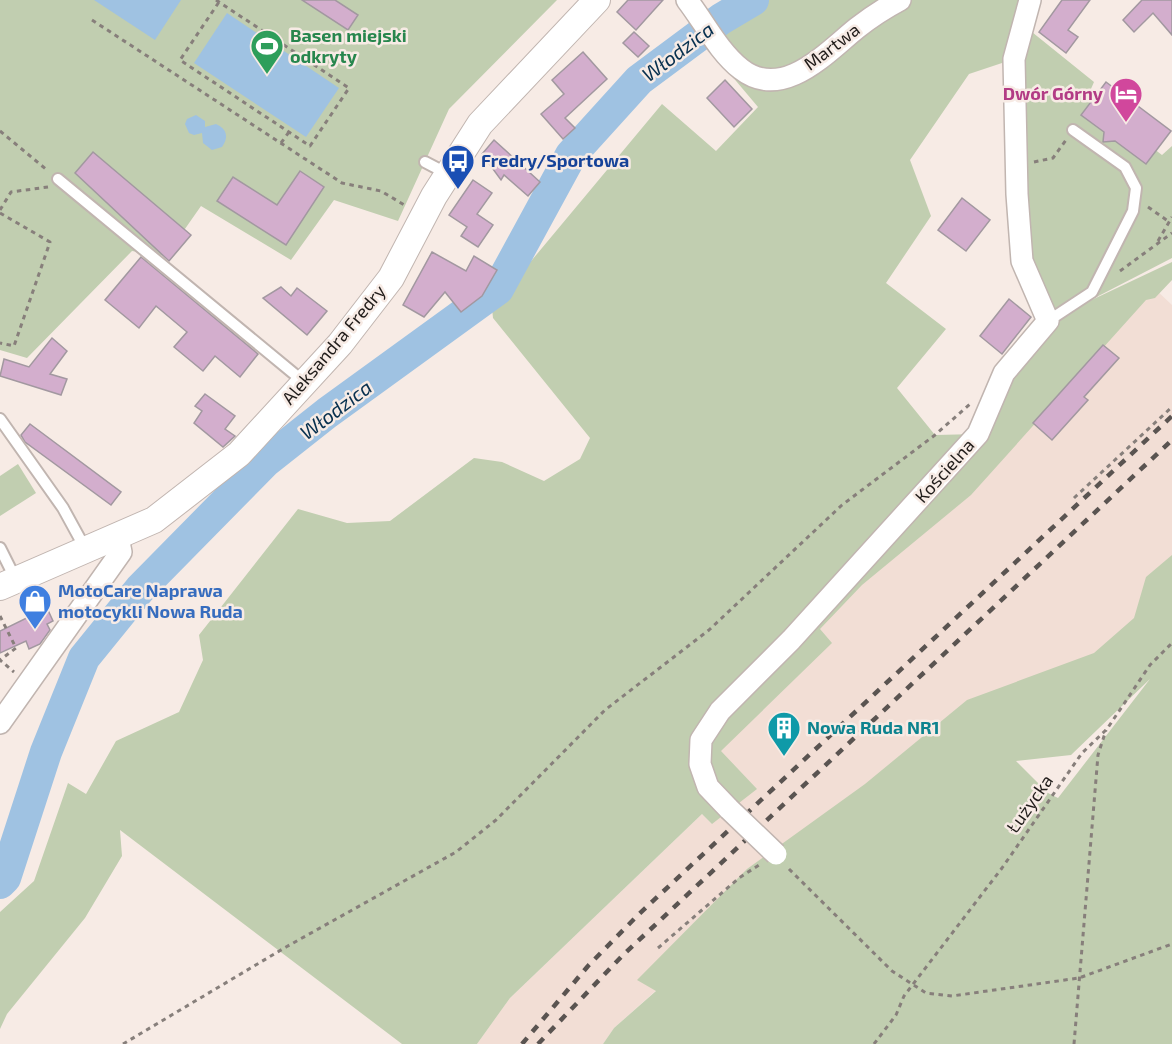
<svg xmlns="http://www.w3.org/2000/svg" width="1172" height="1044" viewBox="0 0 1172 1044" font-family="'Exo 2',sans-serif">
	<style>
		.built { fill: #f2ded5 }
		.green { fill: #c1ceb0; fill-rule: evenodd }
		.water { fill: #9fc2e2 }
		.lines { fill: none; stroke-linecap: round; stroke-linejoin: round }
		.river { stroke: #9fc2e2; stroke-width: 32 }
		.building { fill: #d3aecd; stroke: #a298a0; stroke-width: 1.5 }
		.service-casing { stroke: #c1b5b0; stroke-width: 14 }
		.minor-casing { stroke: #c1b5b0; stroke-width: 24 }
		.tertiary-casing { stroke: #c1b5b0; stroke-width: 28 }
		.path { stroke: #877f7b; stroke-width: 3; stroke-dasharray: 4.5 4.5; stroke-linecap: butt }
		.service { stroke: #fff; stroke-width: 10 }
		.minor { stroke: #fff; stroke-width: 21 }
		.tertiary { stroke: #fff; stroke-width: 26 }
		.rail { stroke: #5a5451; stroke-width: 4.5; stroke-dasharray: 8 8; stroke-linecap: butt }
		.minor-bridge-casing { stroke: #c1b5b0; stroke-width: 24; stroke-linecap: butt }
		.minor-bridge { stroke: #fff; stroke-width: 21 }
		.labels { text-anchor: middle; stroke-width: 5; stroke-linejoin: round; paint-order: stroke }
		.leisure-label { font-size: 18px; font-weight: bold; fill: #27864d; stroke: #f7ebe5; text-anchor: start }
		.street-label { font-size: 18px; fill: #201c1a; stroke: #f7ebe5 }
		.hotel-label { font-size: 18px; font-weight: bold; fill: #b23c85; stroke: #f7ebe5; text-anchor: end }
		.transit-label { font-size: 18px; font-weight: bold; fill: #164399; stroke: #f7ebe5; text-anchor: start }
		.shop-label { font-size: 18px; font-weight: bold; fill: #366cbe; stroke: #f7ebe5; text-anchor: start }
		.culture-label { font-size: 18px; font-weight: bold; fill: #0d838f; stroke: #f7ebe5; text-anchor: start }
		.water-label { font-size: 20px; font-style: italic; fill: #07304f; stroke: #f7ebe5 }
	</style>
	<rect width="100%" height="100%" fill="#f7ebe5"/>
	<polygon class="built" points="1153,287 1172,305 1172,633 794,867 614,1028 603,1044 477,1044 510,998 702,814 712,824 715,754 778,667"/>
	<g class="green">
		<polygon points="0,0 557,0 449,109 398,221 334,200 291,260 201,206 166,256 132,251 27,358 0,350"/>
		<path d="M 753,0 L 1030,0 L 1022,24 L 1094,82 L 1087,98 L 1162,155 L 1172,146 L 1172,258 L 1081,305 L 1172,262 L 1172,280 L 1155,298 L 1146,300 L 971,495 L 862,585 L 820,629 L 832,643 L 721,751 L 757,789 L 712,824 L 702,814 L 510,998 L 477,1044 L 402,1044 L 120,830 L 122,856 L 85,918 L 7,1014 L 0,1029 L 0,912 L 34,881 L 68,783 L 86,794 L 116,741 L 179,712 L 203,660 L 199,635 L 298,509 L 347,523 L 390,521 L 474,458 L 502,462 L 544,481 L 580,459 L 590,438 L 493,318 L 492,308 L 662,104 L 716,151 L 758,107 L 731,75 L 703,36 L 721,19 ZM 1014,59 L 1022,261 L 1048,321 L 978,434 L 935,435 L 897,388 L 946,329 L 886,283 L 931,216 L 910,160 L 969,74 Z"/>
		<polygon points="18,464 36,493 0,516 0,476"/>
		<path d="M 1172,555 L 1172,1044 L 603,1044 L 614,1028 L 656,991 L 637,980 L 747,869 L 865,784 L 967,700 L 1094,653 L 1134,618 L 1146,577 ZM 1150,679 L 1058,798 L 1048,793 L 1016,761 L 1071,755 Z"/>
	</g>
	<g class="water">
		<polygon points="94,0 181,0 155,40"/>
		<polygon points="227,13 339,88 306,137 194,63"/>
		<path d="M 196,115 L 205,121 L 205,127 L 216,124 C 227,129 229,137 222,147 L 212,150 L 203,143 L 202,133 L 194,135 L 189,133 L 185,124 L 187,119 Z"/>
	</g>
	<g class="lines">
		<polyline class="river" points="0,883 5,878 46,752 84,658 140,589 265,462 327,413 498,289 571,155 639,80 721,19 753,0"/>
	</g>
	<g class="building">
		<polygon points="302,0 335,0 358,15 348,30"/>
		<polygon points="628,0 663,0 636,30 617,12"/>
		<polygon points="1062,0 1090,0 1068,30 1078,37 1066,53 1039,32"/>
		<polygon points="1142,0 1172,0 1172,35 1153,13 1134,32 1123,20"/>
		<polygon points="634,32 649,46 638,57 623,43"/>
		<polygon points="583,52 607,79 565,118 575,128 563,139 541,114 564,94 552,80"/>
		<polygon points="725,80 752,109 734,127 707,98"/>
		<polygon points="1106,82 1171,131 1146,164 1115,141 1103,142 1104,132 1081,115"/>
		<polygon points="494,140 540,182 528,196 504,175 501,180 482,154"/>
		<polygon points="93,152 191,235 169,261 75,173"/>
		<polygon points="300,171 324,187 286,245 217,201 233,177 277,205"/>
		<polygon points="473,180 492,193 477,214 493,225 478,247 461,236 467,227 449,215"/>
		<polygon points="962,198 990,220 966,251 938,230"/>
		<polygon points="432,252 466,271 474,256 497,270 482,296 461,312 445,292 424,317 403,305"/>
		<polygon points="141,257 258,354 240,377 215,356 203,371 174,347 187,332 156,306 139,328 105,300"/>
		<polygon points="281,287 291,296 297,288 327,311 307,335 263,298"/>
		<polygon points="1009,299 1031,317 1002,354 980,336"/>
		<polygon points="52,338 67,351 50,374 67,379 61,395 0,376 4,359 29,367"/>
		<polygon points="1103,345 1119,358 1084,397 1088,400 1052,440 1033,423"/>
		<polygon points="205,394 235,416 225,429 235,436 223,447 194,423 202,411 195,406"/>
		<polygon points="30,424 121,492 111,505 25,442 21,435"/>
		<polygon points="47,608 53,621 47,624 50,630 40,644 29,649 26,641 0,653 0,631"/>
	</g>
	<g class="lines">
		<defs>
			<g id="service">
				<polyline points="425,162 448,174"/>
				<polyline points="58,179 304,382"/>
				<polyline points="1048,321 1092,292 1133,211 1136,188 1125,167 1073,130"/>
				<polyline points="0,419 63,508 86,550"/>
				<polyline points="0,548 16,580"/>
			</g>
			<g id="minor">
				<path d="M 687,0 C 704,22 719,52 741,69 C 783,102 828,51 857,28 C 871,17 885,8 900,0"/>
				<polyline points="0,723 121,552 118,537"/>
				<polyline points="729,809 708,787 700,764 701,740 720,711 791,640 978,434 1004,373 1048,321 1022,261 1017,194 1014,59 1030,0"/>
			</g>
			<polyline id="tertiary" points="0,587 154,520 239,454 340,344 391,278 434,196 480,124 597,0"/>
		</defs>
		<use href="#service" class="service-casing"/>
		<use href="#minor" class="minor-casing"/>
		<use href="#tertiary" class="tertiary-casing"/>
		<g class="path">
			<polyline points="216,0 219,2 349,88 310,146 180,60 219,2"/>
			<polyline points="92,20 342,183 381,191 406,206"/>
			<polyline points="0,131 47,170"/>
			<polyline points="281,143 289,132"/>
			<polyline points="1034,162 1053,158 1066,140"/>
			<polyline points="1148,207 1168,221"/>
			<polyline points="0,210 11,192 48,187"/>
			<polyline points="0,213 50,242 14,346 0,343"/>
			<polyline points="1158,241 1172,217"/>
			<polyline points="1120,271 1172,233"/>
			<polyline points="1074,498 1172,407"/>
			<polyline points="0,616 16,648 0,660 14,672"/>
			<polyline points="789,869 892,971 926,993 952,996 1079,978 1172,944"/>
			<polyline points="658,948 739,878 759,865"/>
			<polyline points="123,1044 286,947 456,852 496,820 605,710 709,630 842,505 935,435 970,404"/>
			<polyline points="874,1044 896,1015 904,996 1002,868 1082,753 1107,729 1150,665 1172,643"/>
			<polyline points="1074,1044 1098,755 1106,730"/>
		</g>
		<use href="#service" class="service"/>
		<use href="#minor" class="minor"/>
		<use href="#tertiary" class="tertiary"/>
		<g class="rail">
			<polyline points="522,1044 588,966 638,915 1172,416"/>
			<polyline points="538,1044 622,956 1172,440"/>
		</g>
		<defs>
			<polyline id="minor-bridge" points="729,809 776,854"/>
		</defs>
		<use href="#minor-bridge" class="minor-bridge-casing"/>
		<use href="#minor-bridge" class="minor-bridge"/>
	</g>
	<defs>
		<symbol id="stadium-pin" viewBox="-11 -11 22 30"><path d="M0 17L-7.5 6A9.5 9.5 0 1 1 7.5 6Z" fill="#2e9e5b" stroke="#f7ebe5"/><path d="M0-5a6.5 5 0 1 0 0 10a6.5 5 0 1 0 0-10ZM-3.5-1.8h7v3.6h-7Z" fill="#fff"/></symbol>
		<symbol id="hotel-pin" viewBox="-11 -11 22 30"><path d="M0 17L-7.5 6A9.5 9.5 0 1 1 7.5 6Z" fill="#d1479c" stroke="#f7ebe5"/><path d="M-6-4.5h1.5V1H6V5H4.5V3h-9V5H-6ZM-4 0a1.8 1.8 0 1 1 3.6 0ZM.5 0V-2.5h3Q6-2.5 6 0Z" fill="#fff"/></symbol>
		<symbol id="bus-pin" viewBox="-11 -11 22 30"><path d="M0 17L-7.5 6A9.5 9.5 0 1 1 7.5 6Z" fill="#1a4fb4" stroke="#f7ebe5"/><path d="M-5-6H5V4H4V6H2V4H-2V6H-4V4H-5ZM-3.5-4V0h7V-4ZM-3.5 1.2v1.5H-2V1.2ZM2 1.2v1.5H3.5V1.2Z" fill="#fff"/></symbol>
		<symbol id="shop-pin" viewBox="-11 -11 22 30"><path d="M0 17L-7.5 6A9.5 9.5 0 1 1 7.5 6Z" fill="#3f7fe0" stroke="#f7ebe5"/><path d="M-5-2.5h2.3a2.7 3.5 0 0 1 5.4 0H5L5.5 6h-11ZM-1.5-2.5h3a1.5 2.3 0 0 0-3 0Z" fill="#fff"/></symbol>
		<symbol id="building-pin" viewBox="-11 -11 22 30"><path d="M0 17L-7.5 6A9.5 9.5 0 1 1 7.5 6Z" fill="#0f9aa8" stroke="#f7ebe5"/><path d="M-4-6H4V6H1V3H-1V6H-4ZM-2.5-4.3h1.7v1.8h-1.7ZM.8-4.3h1.7v1.8H.8ZM-2.5-1h1.7V.8h-1.7ZM.8-1h1.7V.8H.8Z" fill="#fff"/></symbol>
	</defs>
	<g fill-rule="evenodd">
		<use href="#stadium-pin" x="248" y="27" width="38" height="52"/>
		<use href="#hotel-pin" x="1107" y="75" width="38" height="52"/>
		<use href="#bus-pin" x="439" y="142" width="38" height="52"/>
		<use href="#shop-pin" x="16" y="582" width="38" height="52"/>
		<use href="#building-pin" x="765" y="709" width="38" height="52"/>
	</g>
	<g class="labels">
		<g class="leisure-label">
			<text x="290" y="42">Basen miejski<tspan x="290" dy="21">odkryty</tspan></text>
		</g>
		<g class="street-label">
			<text transform="translate(832 47) rotate(-37)" y="6">Martwa</text>
			<text transform="translate(334 345) rotate(-50)" y="6">Aleksandra Fredry</text>
			<text transform="translate(945 471) rotate(-48)" y="6">Kościelna</text>
			<text transform="translate(1030 804) rotate(-55)" y="6">Łużycka</text>
		</g>
		<g class="hotel-label">
			<text x="1103" y="100">Dwór Górny</text>
		</g>
		<g class="transit-label">
			<text x="481" y="167">Fredry/Sportowa</text>
		</g>
		<g class="shop-label">
			<text x="58" y="597">MotoCare Naprawa<tspan x="58" dy="21">motocykli Nowa Ruda</tspan></text>
		</g>
		<g class="culture-label">
			<text x="807" y="734">Nowa Ruda NR1</text>
		</g>
		<g class="water-label">
			<text transform="translate(678 52) rotate(-37)" y="7">Włodzica</text>
			<text transform="translate(336 410) rotate(-37)" y="7">Włodzica</text>
		</g>
	</g>
</svg>
